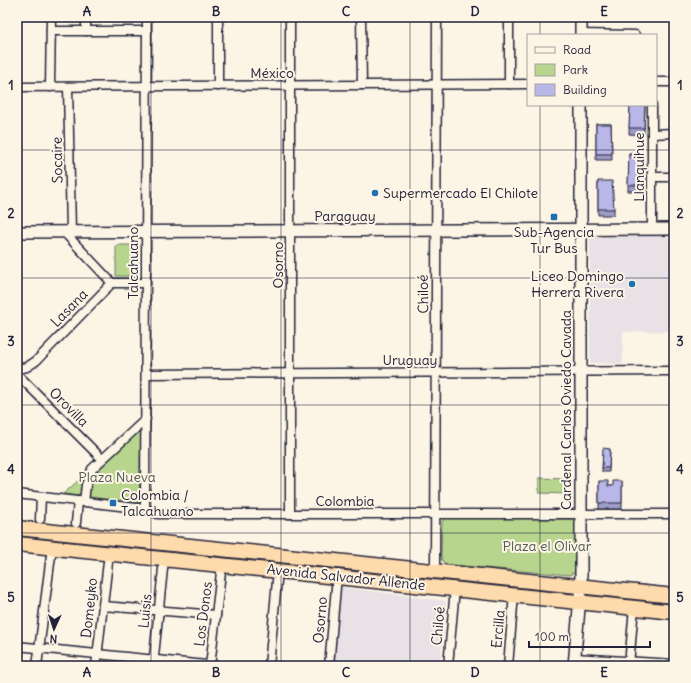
<svg xmlns="http://www.w3.org/2000/svg" width="691" height="683" viewBox="0 0 691 683" font-family="Delius,sans-serif">
	<style>
		.built { fill: #e8e2e6 }
		.green { fill: #b8d58d; stroke: #6d7c64 }
		.lines { fill: none; stroke-linecap: round; stroke-linejoin: round }
		.minor-casing { stroke: #22223b; stroke-width: 11 }
		.tertiary-casing { stroke: #22223b; stroke-width: 14 }
		.trunk-casing { stroke: #22223b; stroke-width: 17 }
		.minor { stroke: #fcf5e5; stroke-width: 8 }
		.tertiary { stroke: #fcf5e5; stroke-width: 11 }
		.trunk { stroke: #fedbac; stroke-width: 14 }
		.wall { fill: #9f9dc8; stroke: #22223b }
		.building { fill: #b9b6e8; stroke: #22223b }
		.grid { fill: none; stroke: #22223b; stroke-width: 1; stroke-opacity: 0.55 }
		.poi-dot { fill: #1f6fb2; stroke: #fcf5e5; stroke-width: 1.5 }
		.labels { text-anchor: middle; stroke-width: 4; stroke-linejoin: round; paint-order: stroke }
		.street-label { font-size: 14px; fill: #22223b; stroke: #fcf5e5 }
		.poi-label { font-size: 14px; fill: #22223b; stroke: #fcf5e5; text-anchor: start }
		.park-label { font-size: 14px; fill: #4f5854; stroke: #fcf5e5 }
		.neatline { fill: none; stroke: #22223b; stroke-width: 1.5 }
		.grid-label { font-size: 13px; text-anchor: middle; font-weight: bold; fill: #22223b }
	</style>
	<rect width="100%" height="100%" fill="#fcf5e5"/>
	<filter id="ink" filterUnits="userSpaceOnUse"><feTurbulence type="fractalNoise" baseFrequency=".025" numOctaves="2"/><feDisplacementMap in="SourceGraphic" scale="8" xChannelSelector="R" yChannelSelector="G"/><feConvolveMatrix kernelMatrix="1 2 1 2 8 2 1 2 1" color-interpolation-filters="sRGB"/></filter>
	<g filter="url(#ink)">
		<g class="built">
			<polygon points="674,235 674,331 623,332 623,364 590,363 590,237"/>
			<polygon points="341,587 446,601 440,666 333,666"/>
		</g>
		<g class="green">
			<polygon points="116,245 133,245 134,276 116,276"/>
			<polygon points="141,426 139,503 63,494"/>
			<polygon points="539,478 566,479 566,494 539,493"/>
			<polygon points="446,518 571,519 576,522 576,573 572,573 571,575 448,565 442,561 441,557 442,521"/>
			<polygon points="17,533 566,590 565,594 17,538"/>
		</g>
		<g class="lines">
			<defs>
				<g id="minor">
					<polyline points="86,17 86,31"/>
					<polyline points="290,17 290,514"/>
					<polyline points="361,17 362,85"/>
					<polyline points="509,17 509,84"/>
					<polyline points="51,31 147,31"/>
					<polyline points="581,34 635,35"/>
					<polyline points="656,82 674,82"/>
					<polyline points="218,86 218,17"/>
					<polyline points="17,87 528,84"/>
					<polyline points="50,87 51,17"/>
					<polyline points="68,87 71,232"/>
					<polyline points="652,134 674,133"/>
					<polyline points="652,177 674,177"/>
					<polyline points="652,229 652,105"/>
					<polyline points="64,232 112,283"/>
					<polyline points="17,369 27,367 36,361 112,283 146,283"/>
					<polyline points="17,374 102,459"/>
					<polyline points="146,374 674,371"/>
					<polyline points="17,494 145,509 158,514 674,514"/>
					<polyline points="84,502 86,485 92,469 146,419"/>
					<polyline points="145,509 147,17"/>
					<polyline points="40,519 41,497"/>
					<polyline points="76,523 78,501"/>
					<polyline points="435,571 437,17"/>
					<polyline points="103,606 216,615"/>
					<polyline points="17,646 216,666"/>
					<polyline points="575,658 674,664"/>
					<polyline points="629,665 634,607"/>
					<polyline points="37,666 52,547"/>
					<polyline points="96,666 109,553"/>
					<polyline points="153,666 164,559"/>
					<polyline points="210,666 222,564"/>
					<polyline points="269,666 278,570"/>
					<polyline points="329,666 337,576"/>
					<polyline points="448,666 455,588"/>
					<polyline points="508,666 514,594"/>
				</g>
				<g id="tertiary">
					<polyline points="581,17 581,35"/>
					<polyline points="17,232 674,229"/>
					<polyline points="574,666 581,585 581,105"/>
				</g>
				<g id="trunk">
					<polyline points="17,528 674,596"/>
					<polyline points="17,544 674,612"/>
				</g>
			</defs>
			<use href="#minor" class="minor-casing"/>
			<use href="#tertiary" class="tertiary-casing"/>
			<use href="#trunk" class="trunk-casing"/>
			<use href="#minor" class="minor"/>
			<use href="#tertiary" class="tertiary"/>
			<use href="#trunk" class="trunk"/>
		</g>
		<g class="wall">
			<polygon points="630,105 645,105 644,135 629,134"/>
			<polygon points="596,124 611,124 612,160 596,160"/>
			<polygon points="629,154 642,155 642,191 628,191"/>
			<polygon points="598,181 614,209 614,215 598,215"/>
			<polygon points="610,449 609,472 602,472 602,468"/>
			<polygon points="599,481 608,486 613,486 622,481 622,509 599,509"/>
		</g>
		<g class="building">
			<polygon points="630,105 645,105 644,128 629,128"/>
			<polygon points="596,124 611,124 612,154 596,154"/>
			<polygon points="629,154 642,155 642,185 628,185"/>
			<polygon points="598,181 612,181 614,209 598,209"/>
			<polygon points="603,448 610,449 609,468 602,468"/>
			<polygon points="599,481 608,481 608,486 613,486 613,481 622,481 622,503 599,503"/>
		</g>
	</g>
	<path class="grid" d="M 151,17 L 151,666M 281,17 L 281,666M 410,17 L 410,666M 540,17 L 540,35M 540,105 L 540,666M 17,150 L 674,150M 17,278 L 674,278M 17,405 L 674,405M 17,533 L 674,533"/>
	<g class="poi-dot">
		<circle cx="375" cy="193" r="4"/>
		<rect x="550" y="213" width="8" height="8" rx="2"/>
		<circle cx="632" cy="284" r="4"/>
		<rect x="109" y="499" width="8" height="8" rx="2"/>
	</g>
	<g class="labels">
		<g class="street-label">
			<text x="272" y="78">México</text>
			<text transform="translate(57 160) rotate(-91)" y="5">Socaire</text>
			<text transform="translate(639 167) rotate(-90)" y="5">Llanquihue</text>
			<text x="345" y="221">Paraguay</text>
			<text transform="translate(133 263) rotate(-90)" y="5">Talcahuano</text>
			<text transform="translate(278 265) rotate(-90)" y="5">Osorno</text>
			<text transform="translate(423 294) rotate(-91)" y="5">Chiloé</text>
			<text transform="translate(69 308) rotate(-46)" y="5">Lasana</text>
			<text x="410" y="365">Uruguay</text>
			<text transform="translate(69 407) rotate(45)" y="5">Orovilla</text>
			<text transform="translate(566 410) rotate(-90)" y="5">Cardenal Carlos Oviedo Cavada</text>
			<text x="345" y="506">Colombia</text>
			<text transform="translate(346 577) rotate(6)" y="5">Avenida Salvador Allende</text>
			<text transform="translate(89 608) rotate(-84)" y="5">Domeyko</text>
			<text transform="translate(145 611) rotate(-84)" y="5">Luisis</text>
			<text transform="translate(203 614) rotate(-83)" y="5">Los Donos</text>
			<text transform="translate(320 620) rotate(-85)" y="5">Osorno</text>
			<text transform="translate(438 626) rotate(-85)" y="5">Chiloé</text>
			<text transform="translate(498 629) rotate(-85)" y="5">Ercilla</text>
		</g>
		<g class="poi-label">
			<text x="383" y="198">Supermercado El Chilote</text>
			<text x="554" y="237" text-anchor="middle">Sub-Agencia<tspan x="554" dy="16">Tur Bus</tspan></text>
			<text x="624" y="281" text-anchor="end">Liceo Domingo<tspan x="624" dy="16">Herrera Rivera</tspan></text>
			<text x="121" y="500">Colombia /<tspan x="121" dy="16">Talcahuano</tspan></text>
		</g>
		<g class="park-label">
			<text x="117" y="482">Plaza Nueva</text>
			<text x="547" y="551">Plaza el Olívar</text>
		</g>
	</g>
	<rect width="691" height="683" fill="none" stroke="#fcf5e5" stroke-width="44"/>
	<rect x="527" y="34" width="130" height="72" fill="#fcf5e5" stroke="#a5a1a1"/>
	<rect x="535" y="47" width="20" height="6" fill="#fcf5e5" stroke="#a5a1a1"/>
	<text x="563" y="54" font-size="12" fill="#22223b">Road</text>
	<rect x="535" y="64" width="20" height="12" fill="#b8d58d" stroke="#a5a1a1"/>
	<text x="563" y="74" font-size="12" fill="#22223b">Park</text>
	<rect x="535" y="84" width="20" height="12" fill="#b9b6e8" stroke="#a5a1a1"/>
	<text x="563" y="94" font-size="12" fill="#22223b">Building</text>
	<g transform="translate(54 629) rotate(183)" stroke="#fcf5e5" stroke-width="3" paint-order="stroke">
	<path d="M0-3L7 15L0 10L-7 15Z" fill="#22223b"/>
	<text y="-6" font-size="11" font-weight="bold" text-anchor="middle" fill="#22223b">N</text>
	</g>
	<path d="M529 641v6h121v-6" fill="none" stroke="#22223b" stroke-width="2"/>
	<text x="535" y="641" font-size="12" fill="#22223b" stroke="#fcf5e5" stroke-width="3" paint-order="stroke">100 m</text>
	<rect x="22" y="22" width="647" height="639" class="neatline"/>
	<g class="grid-label">
		<text x="87" y="16">A</text>
		<text x="216" y="16">B</text>
		<text x="346" y="16">C</text>
		<text x="475" y="16">D</text>
		<text x="604" y="16">E</text>
		<text x="11" y="90">1</text>
		<text x="680" y="90">1</text>
		<text x="11" y="218">2</text>
		<text x="680" y="218">2</text>
		<text x="11" y="346">3</text>
		<text x="680" y="346">3</text>
		<text x="11" y="474">4</text>
		<text x="680" y="474">4</text>
		<text x="11" y="602">5</text>
		<text x="680" y="602">5</text>
		<text x="87" y="677">A</text>
		<text x="216" y="677">B</text>
		<text x="346" y="677">C</text>
		<text x="475" y="677">D</text>
		<text x="604" y="677">E</text>
	</g>
</svg>
